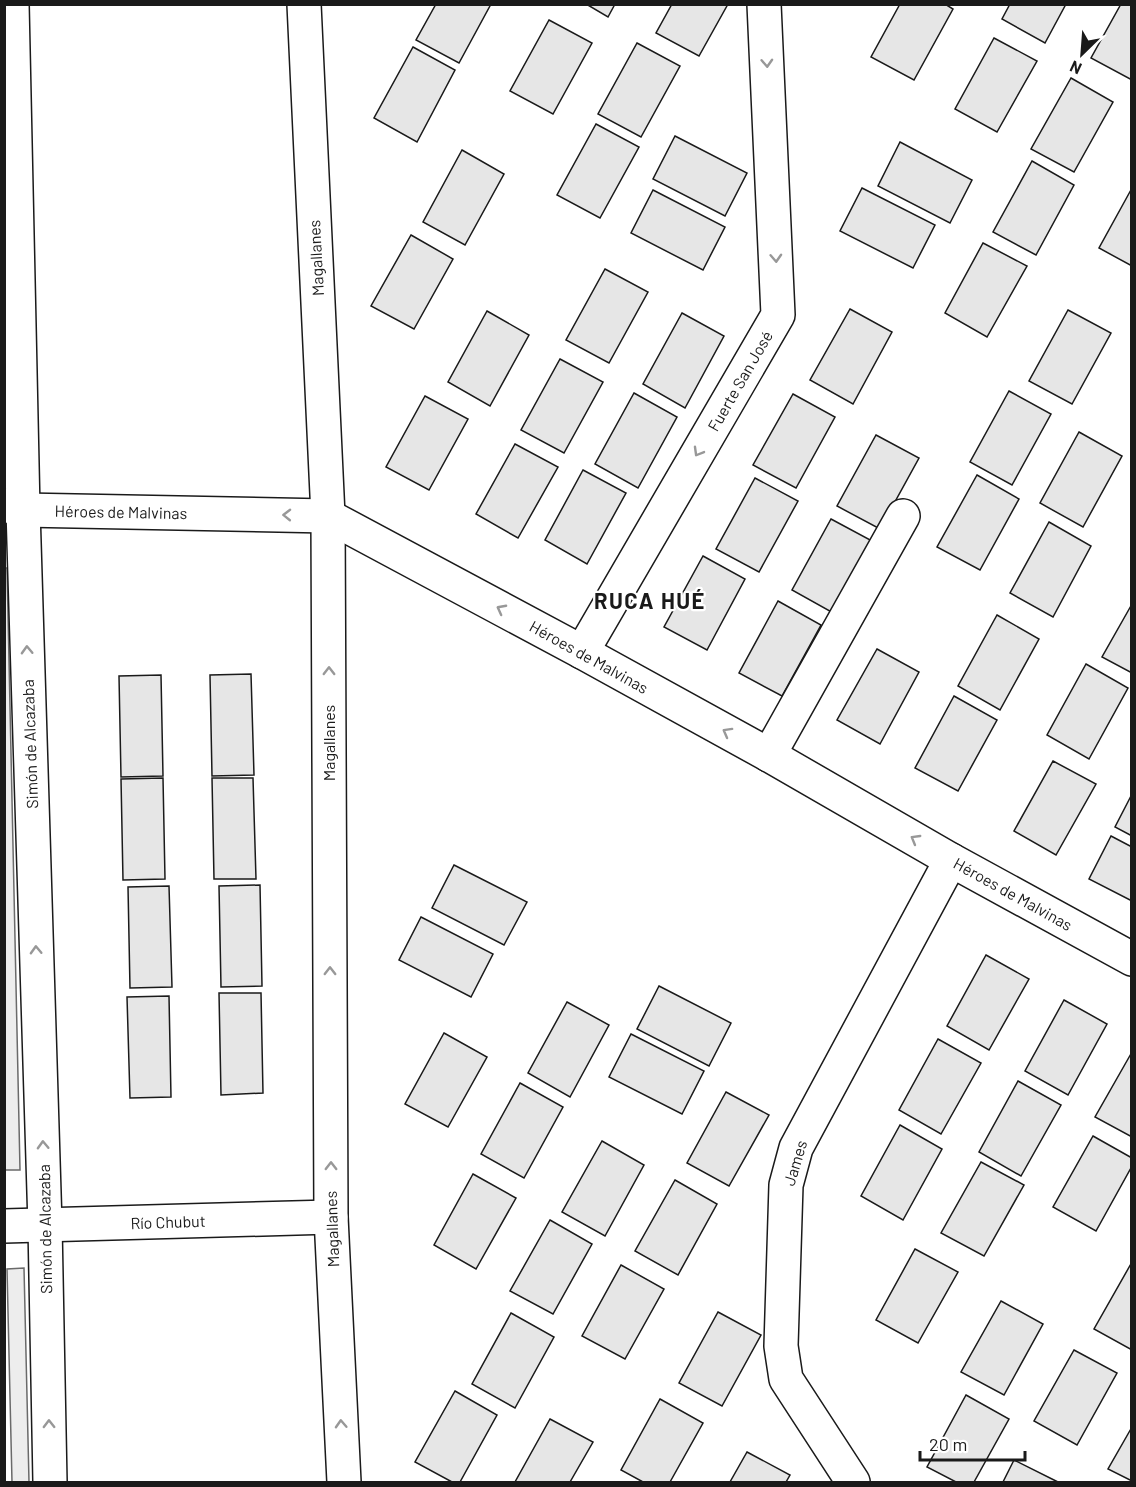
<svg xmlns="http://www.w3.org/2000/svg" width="1136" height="1487" viewBox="0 0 1136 1487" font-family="Barlow,sans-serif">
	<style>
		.green { fill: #ededed; stroke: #6a6a6a; stroke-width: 1.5 }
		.building { fill: #e6e6e6; stroke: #1a1a1a; stroke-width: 1.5 }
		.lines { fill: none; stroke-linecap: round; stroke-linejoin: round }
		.minor-casing { stroke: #1a1a1a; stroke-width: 36 }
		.minor { stroke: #fff; stroke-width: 33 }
		.oneway { stroke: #989898 }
		.labels { text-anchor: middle; stroke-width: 4.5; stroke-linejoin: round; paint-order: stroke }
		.street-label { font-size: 16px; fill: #1a1a1a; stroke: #fff }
		.district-label { font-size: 22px; font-weight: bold; letter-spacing: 1.5px; fill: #1a1a1a; stroke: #fff }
	</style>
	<rect width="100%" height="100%" fill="#fff"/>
	<g class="green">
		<polygon points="4,568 7,568 20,1170 4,1170"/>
		<polygon points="24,1268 29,1482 12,1482 7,1269"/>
	</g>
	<g class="building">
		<polygon points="436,4 491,4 459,63 416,40"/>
		<polygon points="586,4 615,4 608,17"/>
		<polygon points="672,4 728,4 699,56 656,33"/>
		<polygon points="900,4 945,4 953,9 914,80 871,57"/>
		<polygon points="1010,4 1066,4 1045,43 1002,19"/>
		<polygon points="1121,4 1132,4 1132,80 1091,58"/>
		<polygon points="549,20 592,43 553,114 510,91"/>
		<polygon points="994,38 1037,61 997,132 955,109"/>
		<polygon points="637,43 680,66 641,137 598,114"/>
		<polygon points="413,47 455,70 417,142 374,118"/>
		<polygon points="1071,78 1113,102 1074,172 1031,149"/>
		<polygon points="596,124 639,147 600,218 557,195"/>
		<polygon points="675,136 747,173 725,216 653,179"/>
		<polygon points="900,142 972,180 950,223 878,186"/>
		<polygon points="462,150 504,174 465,245 423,222"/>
		<polygon points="1032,161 1074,185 1036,255 993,232"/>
		<polygon points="862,188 935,225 913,268 840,231"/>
		<polygon points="1132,188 1132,266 1099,248"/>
		<polygon points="653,190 725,227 703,270 631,233"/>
		<polygon points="411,235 453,259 414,329 371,306"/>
		<polygon points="983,243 1027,266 987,337 945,313"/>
		<polygon points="605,269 648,292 609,363 566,340"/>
		<polygon points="850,309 892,332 853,404 810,380"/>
		<polygon points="1068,310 1111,333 1072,404 1029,381"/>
		<polygon points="487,311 529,335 490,406 448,382"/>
		<polygon points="682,313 724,336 685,408 643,384"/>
		<polygon points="560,359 603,382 564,453 521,430"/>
		<polygon points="1009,391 1051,414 1012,485 970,462"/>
		<polygon points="634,393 677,417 638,488 595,464"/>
		<polygon points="793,394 835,417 796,488 753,465"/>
		<polygon points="425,396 468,419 429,490 386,467"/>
		<polygon points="1079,432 1122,456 1083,527 1040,503"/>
		<polygon points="876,435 919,458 880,529 837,506"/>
		<polygon points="515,444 558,467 518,538 476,514"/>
		<polygon points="583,470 626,493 587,564 545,540"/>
		<polygon points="977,475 1019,499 980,570 937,547"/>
		<polygon points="755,478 798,501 759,572 716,549"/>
		<polygon points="831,519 874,542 835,614 792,590"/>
		<polygon points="1049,522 1091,546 1053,617 1010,593"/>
		<polygon points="703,556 745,579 707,650 664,627"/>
		<polygon points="778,601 821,625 782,696 739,673"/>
		<polygon points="1132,604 1132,673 1102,657"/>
		<polygon points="997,615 1039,639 1000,710 958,686"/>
		<polygon points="877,649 919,672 880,744 837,720"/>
		<polygon points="1086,664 1128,688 1089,759 1047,735"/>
		<polygon points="251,674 254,775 212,776 210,675"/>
		<polygon points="161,675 163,776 121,777 119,676"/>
		<polygon points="954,696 997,720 958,791 915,768"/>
		<polygon points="1053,761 1096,784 1056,855 1014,831"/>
		<polygon points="163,778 165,879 123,880 121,779"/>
		<polygon points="212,778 253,778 256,879 214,879"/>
		<polygon points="1132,794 1132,836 1115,827"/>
		<polygon points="1111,836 1132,847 1132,901 1089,879"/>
		<polygon points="454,865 527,902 504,945 432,908"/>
		<polygon points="260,885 262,986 221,987 219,886"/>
		<polygon points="169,886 172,987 130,988 128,887"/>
		<polygon points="421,917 493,954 471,997 399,960"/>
		<polygon points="986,955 1029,979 989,1050 947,1026"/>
		<polygon points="659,986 731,1023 709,1066 637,1029"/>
		<polygon points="219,993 261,993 263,1093 221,1095"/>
		<polygon points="169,996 171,1097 130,1098 127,997"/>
		<polygon points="1064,1000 1107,1024 1068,1095 1025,1071"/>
		<polygon points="567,1002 609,1025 570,1097 528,1073"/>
		<polygon points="444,1033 487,1057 448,1127 405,1104"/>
		<polygon points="631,1034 704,1071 682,1114 609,1077"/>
		<polygon points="938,1039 981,1063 941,1134 899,1110"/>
		<polygon points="1132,1052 1132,1137 1095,1117"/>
		<polygon points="1018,1081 1061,1105 1021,1176 979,1152"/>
		<polygon points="520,1083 563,1107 524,1178 481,1154"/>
		<polygon points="726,1092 769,1115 729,1186 687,1163"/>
		<polygon points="900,1125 942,1149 903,1220 861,1196"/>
		<polygon points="1093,1136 1132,1158 1132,1166 1096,1231 1053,1207"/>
		<polygon points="602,1141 644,1165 605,1236 562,1212"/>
		<polygon points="981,1162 1024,1185 984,1256 941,1233"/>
		<polygon points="473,1174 516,1198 476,1269 434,1245"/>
		<polygon points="675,1180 717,1204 678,1275 635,1251"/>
		<polygon points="550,1220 592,1244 553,1314 510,1291"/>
		<polygon points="915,1249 958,1272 918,1343 876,1320"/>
		<polygon points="1132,1262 1132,1350 1094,1329"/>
		<polygon points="621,1265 664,1289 625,1359 582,1336"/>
		<polygon points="1001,1301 1043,1324 1004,1395 961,1372"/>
		<polygon points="718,1312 761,1335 722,1406 679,1383"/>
		<polygon points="511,1313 554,1337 515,1408 472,1384"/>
		<polygon points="1074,1350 1117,1373 1077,1445 1034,1421"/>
		<polygon points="455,1391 497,1415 460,1482 452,1482 415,1462"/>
		<polygon points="966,1395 1009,1419 974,1482 956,1482 927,1467"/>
		<polygon points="660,1399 703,1423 670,1482 643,1482 621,1470"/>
		<polygon points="550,1419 593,1442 570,1482 515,1482"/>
		<polygon points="1132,1427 1132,1481 1108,1469"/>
		<polygon points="747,1452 790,1475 786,1482 730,1482"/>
		<polygon points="1014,1460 1058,1482 1003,1482"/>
	</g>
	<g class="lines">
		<defs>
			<g id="minor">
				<polyline points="12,4 23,510 45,1225 50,1482"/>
				<polyline points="304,4 328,516 331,1217 344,1482"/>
				<polyline points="4,505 23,510 328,516 582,652 769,755 951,860 1132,959"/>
				<polyline points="582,652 778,315 764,4"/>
				<polyline points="769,755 903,516"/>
				<polyline points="4,1226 331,1217"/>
				<polyline points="853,1482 786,1379 781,1346 786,1185 796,1148 951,860"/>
			</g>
		</defs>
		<use href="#minor" class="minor-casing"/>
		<use href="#minor" class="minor"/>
	</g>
	<defs><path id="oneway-chevron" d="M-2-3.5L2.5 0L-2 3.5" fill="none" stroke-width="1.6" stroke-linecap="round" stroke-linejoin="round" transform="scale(1.5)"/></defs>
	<g class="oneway">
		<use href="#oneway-chevron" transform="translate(767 63) rotate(87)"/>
		<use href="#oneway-chevron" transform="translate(776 258) rotate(87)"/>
		<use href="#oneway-chevron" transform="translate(698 452) rotate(120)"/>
		<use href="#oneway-chevron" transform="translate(287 515) rotate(-179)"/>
		<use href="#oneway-chevron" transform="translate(501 609) rotate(-152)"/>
		<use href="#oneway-chevron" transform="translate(27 650) rotate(-92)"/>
		<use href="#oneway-chevron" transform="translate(329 671) rotate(-90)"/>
		<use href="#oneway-chevron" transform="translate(727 732) rotate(-151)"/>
		<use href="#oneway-chevron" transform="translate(915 839) rotate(-150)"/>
		<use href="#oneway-chevron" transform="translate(36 950) rotate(-92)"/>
		<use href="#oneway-chevron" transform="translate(330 971) rotate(-90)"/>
		<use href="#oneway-chevron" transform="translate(43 1145) rotate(-92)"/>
		<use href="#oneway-chevron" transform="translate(331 1166) rotate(-90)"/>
		<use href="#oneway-chevron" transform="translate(49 1424) rotate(-91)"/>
		<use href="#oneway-chevron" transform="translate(341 1424) rotate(-93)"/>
	</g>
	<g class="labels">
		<g class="street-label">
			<text transform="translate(316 258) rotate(-93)" y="6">Magallanes</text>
			<text transform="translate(740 381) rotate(-60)" y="6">Fuerte San José</text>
			<text transform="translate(121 512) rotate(1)" y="6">Héroes de Malvinas</text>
			<text transform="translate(589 657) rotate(29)" y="6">Héroes de Malvinas</text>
			<text transform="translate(329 743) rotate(-90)" y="6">Magallanes</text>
			<text transform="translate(30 744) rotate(-92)" y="6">Simón de Alcazaba</text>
			<text transform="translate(1013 894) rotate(29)" y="6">Héroes de Malvinas</text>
			<text transform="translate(795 1163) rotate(-73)" y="6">James</text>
			<text transform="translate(168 1222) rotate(-2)" y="6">Río Chubut</text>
			<text transform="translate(45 1229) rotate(-91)" y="6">Simón de Alcazaba</text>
			<text transform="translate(332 1229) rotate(-92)" y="6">Magallanes</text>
		</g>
		<g class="district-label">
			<text x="650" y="609">RUCA HUÉ</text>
		</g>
	</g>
	<rect width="1136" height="1487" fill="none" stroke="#1a1a1a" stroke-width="12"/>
	<g transform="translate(1082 54) rotate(205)" stroke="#ffffff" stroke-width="4.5" paint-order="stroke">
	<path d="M0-4.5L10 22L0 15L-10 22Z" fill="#1a1a1a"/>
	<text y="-9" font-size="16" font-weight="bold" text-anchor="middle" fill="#1a1a1a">N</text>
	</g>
	<path d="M920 1451v9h105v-9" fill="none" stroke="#1a1a1a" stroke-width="3"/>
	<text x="929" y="1451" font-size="18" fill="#1a1a1a" stroke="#ffffff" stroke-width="4.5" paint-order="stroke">20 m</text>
</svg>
